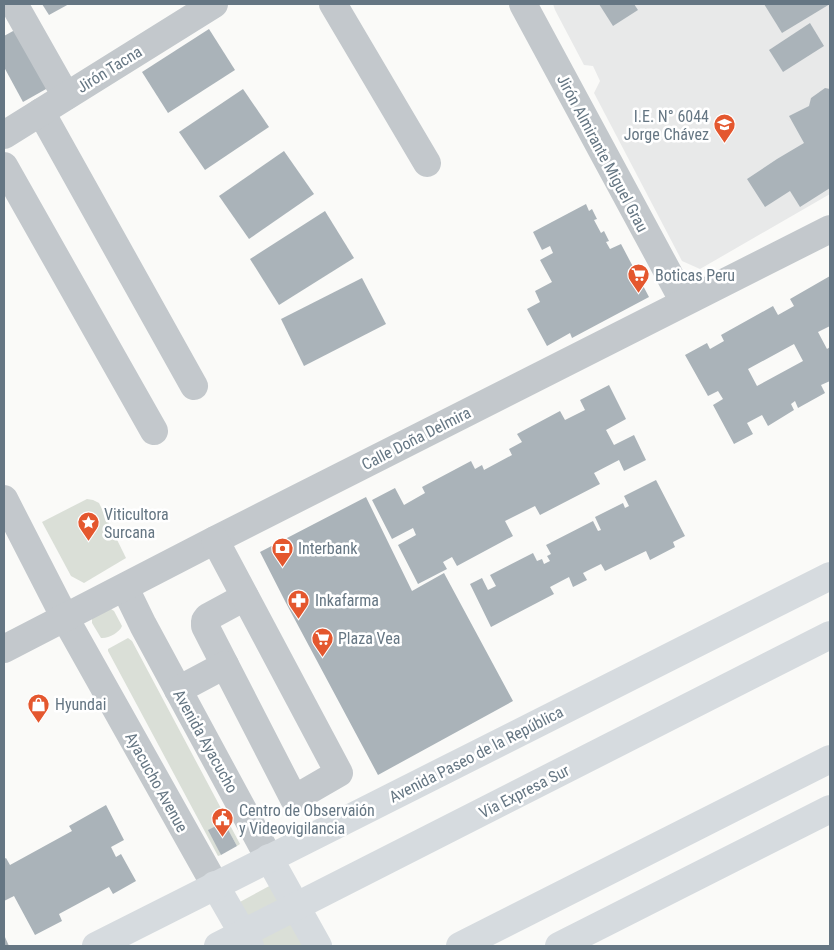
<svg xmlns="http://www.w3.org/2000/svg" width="834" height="950" viewBox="0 0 834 950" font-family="'Roboto Condensed',sans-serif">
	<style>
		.built { fill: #e8e9e9 }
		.green { fill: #dadfd7 }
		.building { fill: #aab3b9; fill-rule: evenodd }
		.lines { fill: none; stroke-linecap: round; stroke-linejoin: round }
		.minor { stroke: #c3c8cc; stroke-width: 28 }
		.major { stroke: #d6dbdf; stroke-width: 28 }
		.highway { stroke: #d6dbdf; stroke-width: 28 }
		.labels { text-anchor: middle; stroke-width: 5; stroke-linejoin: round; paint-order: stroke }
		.street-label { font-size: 16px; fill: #657683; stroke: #fff }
		.poi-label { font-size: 16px; fill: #657683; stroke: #fff; text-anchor: start }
	</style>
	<rect width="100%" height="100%" fill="#fafaf8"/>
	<polygon class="built" points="553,4 830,4 830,194 700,269 682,261 594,93 600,81 593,66 584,65 555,10"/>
	<g class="green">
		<polygon points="87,499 93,500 99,503 126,558 84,583 71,576 42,522"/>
		<path d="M 111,609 L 114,611 L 122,626 C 120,632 108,639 101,638 L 92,623 L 92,619 C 97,614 104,610 111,609 Z"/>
		<polygon points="128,638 132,641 240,844 237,846 224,822 209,830 221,855 218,856 108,651 108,649"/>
		<polygon points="273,884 306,946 263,946 238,903"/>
	</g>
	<g class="building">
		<polygon points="42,4 69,4 49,15"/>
		<polygon points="599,4 634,4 638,10 613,26"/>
		<polygon points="764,4 830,4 782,33"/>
		<polygon points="810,23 824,46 783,72 769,50"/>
		<polygon points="24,25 55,84 23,102 4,67 4,36"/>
		<polygon points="209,29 235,70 168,113 142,72"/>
		<polygon points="825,88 830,89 830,188 800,207 790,191 765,207 747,179 777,159 804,143 789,116 809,106 811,98"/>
		<polygon points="243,89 269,127 205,170 179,132"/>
		<polygon points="284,151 314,194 249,239 219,196"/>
		<polygon points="586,204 589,211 592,209 597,219 594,220 601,233 604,231 609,241 606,242 610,249 621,244 649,297 572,338 570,333 547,346 527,309 540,302 535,291 552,282 540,260 553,253 550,246 542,250 533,232"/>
		<polygon points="325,211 354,258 279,305 250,259"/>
		<path d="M 830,276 L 830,326 L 818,332 L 827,349 L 830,347 L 830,381 L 821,385 L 825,393 L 798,408 L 795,401 L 791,404 L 794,410 L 768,426 L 762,415 L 747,423 L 753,434 L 734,444 L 713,405 L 723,399 L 718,391 L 708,396 L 685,355 L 707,343 L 710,349 L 724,341 L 721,335 L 773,306 L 778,315 L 794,306 L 790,299 ZM 794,344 L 803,361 L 757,386 L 748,369 Z"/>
		<polygon points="362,278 386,324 304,366 281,319"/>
		<polygon points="609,385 626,419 606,430 614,445 634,435 646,460 624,471 619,460 594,473 600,484 540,515 535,506 505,521 513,536 457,566 452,557 443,562 447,569 418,584 398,545 416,535 413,528 392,539 372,500 395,488 404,505 425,493 422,487 471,461 475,469 482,465 484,470 512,455 509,449 522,442 517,434 560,411 565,420 585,410 580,400"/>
		<polygon points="656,480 685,536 673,542 675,547 650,560 646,551 605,571 601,564 583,573 587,580 573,587 569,577 550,587 554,594 491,627 470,584 482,578 488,590 496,586 490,575 533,553 537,561 542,559 544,564 550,561 547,556 551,554 546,545 593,521 598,531 601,530 595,517 623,503 625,508 629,506 624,496"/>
		<polygon points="366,497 412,591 444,573 513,701 378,775 286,603 260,552"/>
		<polygon points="106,805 124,840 111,847 116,857 121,854 136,881 113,894 109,887 59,914 62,921 35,935 14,896 4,901 4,859 6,858 10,865 72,831 69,826"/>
		<polygon points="224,822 237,846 221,855 208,830"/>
		<polygon points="4,935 9,946 4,946"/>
	</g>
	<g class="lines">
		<g class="minor">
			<polyline points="14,4 66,96"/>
			<polyline points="333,4 427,163"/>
			<polyline points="523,4 684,302"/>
			<polyline points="41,112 194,386"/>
			<polyline points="4,135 214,4"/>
			<polyline points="4,166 154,431"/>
			<polyline points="4,499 65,618 215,885"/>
			<polyline points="125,588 143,625 269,858"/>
			<polyline points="4,649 215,540 830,229"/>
			<polyline points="225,665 205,626 205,621 208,617 245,597"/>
			<polyline points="178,690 225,665 294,799 339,773 215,540"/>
		</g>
		<g class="major">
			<polyline points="269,858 318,946"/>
			<polyline points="215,885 250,946"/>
			<polyline points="96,946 830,576"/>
			<polyline points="559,946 830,809"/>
		</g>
		<g class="highway">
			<polyline points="218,946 830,635"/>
			<polyline points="460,946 830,759"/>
		</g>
	</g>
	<defs>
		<symbol id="school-pin" viewBox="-11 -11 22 30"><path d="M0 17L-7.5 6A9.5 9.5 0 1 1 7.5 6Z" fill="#e4572e" stroke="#fff"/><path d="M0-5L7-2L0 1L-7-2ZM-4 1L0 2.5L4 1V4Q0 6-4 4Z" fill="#fff"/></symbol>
		<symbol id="supermarket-pin" viewBox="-11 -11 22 30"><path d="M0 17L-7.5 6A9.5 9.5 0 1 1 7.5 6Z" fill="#e4572e" stroke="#fff"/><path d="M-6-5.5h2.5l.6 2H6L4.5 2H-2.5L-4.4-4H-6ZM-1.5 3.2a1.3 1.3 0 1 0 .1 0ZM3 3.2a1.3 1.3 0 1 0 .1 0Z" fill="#fff"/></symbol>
		<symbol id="sight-pin" viewBox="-11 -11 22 30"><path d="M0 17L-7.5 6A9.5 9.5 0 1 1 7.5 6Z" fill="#e4572e" stroke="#fff"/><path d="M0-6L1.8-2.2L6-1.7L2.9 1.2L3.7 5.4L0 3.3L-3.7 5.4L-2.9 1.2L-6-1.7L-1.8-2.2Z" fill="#fff"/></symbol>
		<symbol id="bank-pin" viewBox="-11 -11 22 30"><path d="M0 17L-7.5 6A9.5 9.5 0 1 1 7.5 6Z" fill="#e4572e" stroke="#fff"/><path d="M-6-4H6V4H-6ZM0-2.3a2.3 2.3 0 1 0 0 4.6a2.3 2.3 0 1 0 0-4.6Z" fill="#fff"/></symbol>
		<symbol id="pharmacy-pin" viewBox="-11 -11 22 30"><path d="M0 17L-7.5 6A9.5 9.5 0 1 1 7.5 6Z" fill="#e4572e" stroke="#fff"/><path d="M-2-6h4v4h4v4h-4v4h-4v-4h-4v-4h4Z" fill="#fff"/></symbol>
		<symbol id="shop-pin" viewBox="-11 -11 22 30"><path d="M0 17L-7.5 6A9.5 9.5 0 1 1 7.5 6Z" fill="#e4572e" stroke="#fff"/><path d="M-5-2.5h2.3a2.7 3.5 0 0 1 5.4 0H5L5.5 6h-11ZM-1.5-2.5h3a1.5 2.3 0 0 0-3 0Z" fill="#fff"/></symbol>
		<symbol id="civic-pin" viewBox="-11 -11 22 30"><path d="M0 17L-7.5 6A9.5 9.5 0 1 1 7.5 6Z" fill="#e4572e" stroke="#fff"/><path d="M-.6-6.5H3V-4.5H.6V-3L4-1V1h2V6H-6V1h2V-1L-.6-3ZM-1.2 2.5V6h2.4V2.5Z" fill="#fff"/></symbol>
	</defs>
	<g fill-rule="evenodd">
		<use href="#school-pin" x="712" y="112" width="25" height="34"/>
		<use href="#supermarket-pin" x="626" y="262" width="25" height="34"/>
		<use href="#sight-pin" x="76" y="510" width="25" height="34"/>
		<use href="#bank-pin" x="270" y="536" width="25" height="34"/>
		<use href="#pharmacy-pin" x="286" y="588" width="25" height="34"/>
		<use href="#supermarket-pin" x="310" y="626" width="25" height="34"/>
		<use href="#shop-pin" x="26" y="692" width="25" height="34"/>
		<use href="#civic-pin" x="210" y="806" width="25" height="34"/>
	</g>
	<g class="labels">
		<g class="street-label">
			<text transform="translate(109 69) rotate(-32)" y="6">Jirón Tacna</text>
			<text transform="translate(603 153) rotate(62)" y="6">Jirón Almirante Miguel Grau</text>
			<text transform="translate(416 438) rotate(-27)" y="6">Calle Doña Delmira</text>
			<text transform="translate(206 741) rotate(61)" y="6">Avenida Ayacucho</text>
			<text transform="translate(476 754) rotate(-27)" y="6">Avenida Paseo de la República</text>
			<text transform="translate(157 782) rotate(61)" y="6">Ayacucho Avenue</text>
			<text transform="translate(524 791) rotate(-27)" y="6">Via Expresa Sur</text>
		</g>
		<g class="poi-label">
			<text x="709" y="122" text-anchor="end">I.E. N° 6044<tspan x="709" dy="18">Jorge Chávez</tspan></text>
			<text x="655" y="281">Boticas Peru</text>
			<text x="104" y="520">Viticultora<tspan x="104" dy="18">Surcana</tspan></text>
			<text x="298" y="554">Interbank</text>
			<text x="315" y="606">Inkafarma</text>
			<text x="338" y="644">Plaza Vea</text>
			<text x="55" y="710">Hyundai</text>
			<text x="239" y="816">Centro de Observaión<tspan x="239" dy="18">y Videovigilancia</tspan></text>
		</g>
	</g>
	<rect width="834" height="950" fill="none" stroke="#657683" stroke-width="10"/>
</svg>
